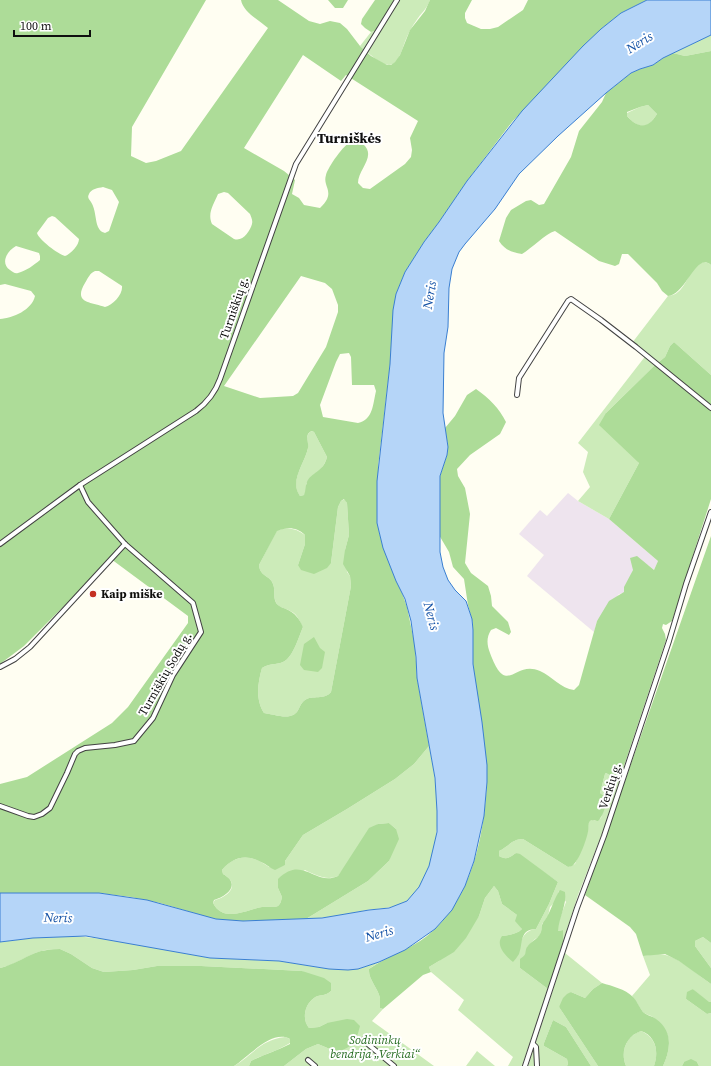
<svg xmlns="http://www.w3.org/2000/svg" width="711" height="1066" viewBox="0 0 711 1066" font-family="'Source Serif 4',serif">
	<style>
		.industrial { fill: #eee4ee }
		.green { fill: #ccebb9 }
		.forest { fill: #addc98; fill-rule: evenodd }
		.water { fill: #b5d5f8; stroke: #3a7fd1 }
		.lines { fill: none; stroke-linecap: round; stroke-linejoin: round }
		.street-casing { stroke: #424242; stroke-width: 6 }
		.street { stroke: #fff; stroke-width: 4 }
		.poi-dot { fill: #c43123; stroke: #fff; stroke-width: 1.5 }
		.labels { text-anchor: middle; stroke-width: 4; stroke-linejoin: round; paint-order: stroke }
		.street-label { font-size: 12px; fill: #0f0f0f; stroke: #fff }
		.poi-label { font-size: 12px; font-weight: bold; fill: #0f0f0f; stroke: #fff; text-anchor: start }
		.park-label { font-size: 12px; font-style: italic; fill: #226a1d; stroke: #fff }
		.water-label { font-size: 13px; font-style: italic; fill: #1452a6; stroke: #fff }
		.quarter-label { font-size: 14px; font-weight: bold; fill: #0f0f0f; stroke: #fff }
	</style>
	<rect width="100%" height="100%" fill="#fffef2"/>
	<polygon class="industrial" points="568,493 578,501 609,519 658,561 654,570 648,565 633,570 630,577 624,593 619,594 597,621 594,632 527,576 544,555 519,534 540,510 547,516"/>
	<g class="green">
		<path d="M 394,0 L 430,0 C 427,9 421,13 416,21 C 413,25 409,32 407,37 C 403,44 400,65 389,65 C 381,65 366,51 360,46 L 371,32 L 375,31 Z"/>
		<polygon points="711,35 711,51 685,56 673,53"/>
		<path d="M 648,105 L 657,114 C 647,130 639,129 627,116 L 627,113 L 640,107 Z"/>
		<path d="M 704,262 L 708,263 L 711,265 L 711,375 L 674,342 L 670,346 L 665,357 L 654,366 L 606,413 L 639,463 L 609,519 L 578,501 L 590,487 L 583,472 L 588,452 L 578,443 L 647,354 L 632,343 L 668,296 C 685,295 687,273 698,264 C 698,264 703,262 704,262 Z"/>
		<path d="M 312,431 L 314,432 L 327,457 C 324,469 314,475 306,484 L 306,492 L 304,495 L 300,496 C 289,481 305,463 308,448 C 309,441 304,435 312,431 Z"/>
		<path d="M 345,499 L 347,503 L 349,535 L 345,550 L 347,572 L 350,576 L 351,586 L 331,692 C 325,700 312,695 305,700 C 298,705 300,714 290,716 C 283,718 272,714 264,713 C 255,699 258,682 262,668 C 269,663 276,665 283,662 C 293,658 299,636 303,627 C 300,622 297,614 292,612 C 288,609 281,608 278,605 C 272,599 276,591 273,584 C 270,575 260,577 259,565 L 277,530 C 288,527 296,528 305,535 L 305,544 L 298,565 L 331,563 L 338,507 L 341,501 Z"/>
		<path d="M 429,746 C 438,789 444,837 424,878 C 419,888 413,898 403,903 C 391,909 379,908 367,910 C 347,914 327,918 306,919 L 368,881 L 389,861 L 396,829 L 389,823 L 378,824 L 338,876 C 327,881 315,875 305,870 L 278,888 L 282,897 C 281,901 281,903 278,906 C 273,908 267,906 262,907 C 246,910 223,923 213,903 L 215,900 C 229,896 241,884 223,874 L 222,870 C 236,853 253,855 269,867 L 285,865 L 285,861 L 303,835 L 347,809 L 395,779 L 414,764 Z"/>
		<path d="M 625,763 L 607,821 L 578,895 L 563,942 L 563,930 L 558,931 L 558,923 L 566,902 L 559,891 L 555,902 L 550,907 L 548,916 L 542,924 L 541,932 L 539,937 L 535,939 L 527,947 L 527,952 L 520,968 L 548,989 L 522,1066 L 508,1066 L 513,1057 L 458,1010 L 464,1000 L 431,972 L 429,967 L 439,961 L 479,916 L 485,898 L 494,886 L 498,891 L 502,904 L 517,915 L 522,929 C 517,934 510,935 502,936 L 519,953 C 520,942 523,930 536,929 L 549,904 L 558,882 L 516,853 C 509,858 506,860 499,856 L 499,851 C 508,847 512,839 523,839 L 568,867 L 575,864 L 588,831 L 588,822 L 591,819 L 595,821 L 601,818 L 606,800 L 600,793 L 605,774 L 606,773 L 613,777 L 618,774 Z"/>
		<path d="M 76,936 L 111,940 L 210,958 L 279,961 L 329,969 L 358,969 L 379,962 L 369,969 C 368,979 378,988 380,998 C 380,1001 380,1005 380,1008 L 383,1009 L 372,1021 L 434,1066 L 284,1066 L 306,1049 L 318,1044 L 337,1052 L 327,1023 L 319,1027 L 309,1028 C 302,1020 304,1005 314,998 C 319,994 325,997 331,991 L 302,971 L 201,966 L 157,966 L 133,970 L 104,972 L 92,968 L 71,954 L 60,949 L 45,950 L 35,953 L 11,965 L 0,968 L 0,942 L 33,938 Z"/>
		<polygon points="703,937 711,943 711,968 695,946 695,941"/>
		<polygon points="565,953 602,983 593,989 585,998 571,992 559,1007 598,1066 591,1066 566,1027 553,1020 544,1043 544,1046 567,1059 568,1064 567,1066 528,1066"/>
		<path d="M 657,954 C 677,954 695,973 711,984 L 711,1002 L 709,1003 L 693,989 L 686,999 L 707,1014 L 711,1013 L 711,1066 L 699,1066 L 697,1062 L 684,1062 L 682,1066 L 663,1066 C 672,1046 672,1032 654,1018 C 651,1015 646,1015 643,1012 C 639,1007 636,1001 632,996 L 650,975 L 643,956 Z"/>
		<path d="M 641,1031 C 656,1037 659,1052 654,1066 L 626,1066 C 620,1052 626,1036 641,1031 Z"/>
		<path d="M 285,1037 L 290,1039 L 290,1043 C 278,1051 264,1054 251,1061 L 249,1066 L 234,1066 C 254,1054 260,1040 285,1037 Z"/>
		<polygon points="477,1051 495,1066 466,1066"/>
	</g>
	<g class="forest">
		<path d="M 0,0 L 206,0 L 132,127 L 131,156 L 146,163 L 156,161 L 181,151 L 268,28 C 259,20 243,12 241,0 L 278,0 L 309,21 L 320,24 L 330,21 L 340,23 L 347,29 L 360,46 L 371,56 L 387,65 L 391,65 L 395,62 L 400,55 L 410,30 L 425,11 L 430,0 L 472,0 L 465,13 L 465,18 L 467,23 L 481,29 L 490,29 L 498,27 L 523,10 L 528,0 L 647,0 L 621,13 L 601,29 L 512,122 L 467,181 L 439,222 L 424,242 L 405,272 L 396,294 L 393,321 L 390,364 L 378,467 L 379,532 L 391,568 L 402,593 L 407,607 L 415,646 L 417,678 L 429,746 L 414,764 L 395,779 L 347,809 L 303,835 L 285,861 L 285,865 L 275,870 C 270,868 266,864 261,862 C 246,854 233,857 222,870 L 223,874 C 241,884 228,896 214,900 L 213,903 C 223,923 246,910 262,907 C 267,906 273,908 278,906 C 281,903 281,901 282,897 L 278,888 L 278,879 C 303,854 315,887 338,876 L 369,828 L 378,824 L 389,823 L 396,829 L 399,839 L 389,861 L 368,881 L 306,919 L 243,921 L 222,920 L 211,918 L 160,903 L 131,897 L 99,893 L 0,893 L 0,784 L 27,777 L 112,723 L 128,707 L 188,623 L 188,616 L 111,559 L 24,646 L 0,664 L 0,319 C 13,318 32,310 35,296 L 31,291 L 5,284 L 0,285 ZM 303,55 L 341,81 L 346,75 L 418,121 L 410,138 L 412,150 L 411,157 L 405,164 L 370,189 L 363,188 L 358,183 C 358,169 377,156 363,144 C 360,142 356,140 352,141 C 344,144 328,167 326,175 C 322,187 337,192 320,208 L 304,205 L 299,198 L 292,194 L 295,180 L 284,171 L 244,148 ZM 103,187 L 112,190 L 119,202 L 109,231 L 105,233 C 102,232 100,231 98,227 C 95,220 96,210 91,202 C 89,199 87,198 89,194 C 91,189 98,188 103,187 ZM 224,192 L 228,193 L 250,214 C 251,217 253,220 252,224 C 250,231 243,242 234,239 L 212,224 C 207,213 214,204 218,194 ZM 52,216 L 55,217 L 79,239 C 79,245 71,254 65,256 C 58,254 39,240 37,233 L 48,218 ZM 16,246 L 39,253 L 40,256 L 40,260 C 34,265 26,271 18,273 C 15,274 13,272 10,270 C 0,263 7,251 16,246 ZM 95,271 L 99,271 L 122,286 C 123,294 113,305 105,307 C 90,302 73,303 85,283 C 88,278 90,273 95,271 ZM 301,276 L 325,283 L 332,289 L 338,305 L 338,312 L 326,347 L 298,393 L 293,396 L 260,398 L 224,386 ZM 349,353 L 351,357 L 352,385 L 374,385 L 376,391 C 373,404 373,420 358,423 L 323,417 L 320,405 L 336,362 L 340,354 ZM 312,431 L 314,432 L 327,457 C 323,473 311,472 307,482 C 305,486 306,491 304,495 L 300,496 C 289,481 305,463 308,448 C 309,441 304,434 312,431 ZM 344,499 L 347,503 L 349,535 L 345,550 L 343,564 L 350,576 L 351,586 L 331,692 C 325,700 312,695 305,700 C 298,705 300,714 290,716 C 283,718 272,714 264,713 C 255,699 258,682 262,668 C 269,663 276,665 283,662 C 293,658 299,636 303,627 C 299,618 295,613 286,609 C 284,608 280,607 278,605 C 272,600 276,591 273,584 C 270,575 260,577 259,565 L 277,531 C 288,527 296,527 305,535 L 305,544 L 298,565 L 301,570 L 314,574 L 327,568 L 331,563 L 338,507 L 341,501 Z"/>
		<polygon points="328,0 348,0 343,8 335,8"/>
		<polygon points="375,0 394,0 375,31 371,32 365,28 361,24 362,19"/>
		<path d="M 711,51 L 711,265 C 696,251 686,295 668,296 L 662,291 L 657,283 L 628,254 L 622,254 L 619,264 L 615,266 L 599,261 L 555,231 C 545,234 532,248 522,254 C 511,252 505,250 499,241 L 506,218 L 511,210 L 526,201 L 531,200 L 539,205 L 544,204 L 571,157 L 579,131 L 602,102 L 606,93 L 631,73 L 640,69 L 653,65 L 663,58 L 673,53 L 685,56 ZM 648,105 L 657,114 C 647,130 638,128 627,116 L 627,112 L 640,107 Z"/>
		<path d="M 674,342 L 711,375 L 711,499 L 672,621 L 666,625 L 663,624 L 662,628 L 665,634 L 666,640 L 625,763 C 622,768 620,775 613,777 L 606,773 L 605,774 L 600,793 L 605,797 C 607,805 603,816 598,821 L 591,820 C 587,823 589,827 588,832 C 586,841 579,861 572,866 L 568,867 L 523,839 C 512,839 508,847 499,851 L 499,856 C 506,860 509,858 516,853 L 520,854 L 558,882 L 549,904 L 536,929 C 519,929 523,944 519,954 C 517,957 515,960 513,962 C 506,956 495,946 502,936 C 510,935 517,934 522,929 L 515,921 L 517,915 L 502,904 L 498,891 L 494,886 L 485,898 L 479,916 L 466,938 L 454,952 L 429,967 L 431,972 L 423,975 L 383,1009 L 380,1008 C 380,1005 380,1001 380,998 C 378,988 368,979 369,969 C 387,956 409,950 427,936 C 472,900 484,836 487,782 L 473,664 L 473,624 L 468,605 L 464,579 L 453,567 L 449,552 L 439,535 L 440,476 L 447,455 L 448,447 L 445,428 L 455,416 L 467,395 L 476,389 C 489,398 499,408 506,422 L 500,434 L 470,455 L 457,469 L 458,476 L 465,488 L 470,514 L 465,563 L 471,573 L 488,586 L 491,596 L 492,606 L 508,622 L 511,632 L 509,635 L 496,628 L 491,630 C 486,638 487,645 490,653 C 507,699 514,659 540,671 C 552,676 561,689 574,690 L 579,685 L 597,621 L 609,601 L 624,592 L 624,587 L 633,570 L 630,558 L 637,556 L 654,570 L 658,561 L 609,519 L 639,463 L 599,425 L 606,413 L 654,366 L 665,357 L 670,346 Z"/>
		<polygon points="711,536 711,943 703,937 695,941 695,946 711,968 711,984 679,961 665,954 643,956 636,934 630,927 585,895"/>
		<polygon points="314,637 320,648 325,652 322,668 318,672 304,670 300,665 304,644"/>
		<path d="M 560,890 L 565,892 C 567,905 559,917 558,931 L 563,930 L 563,942 L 548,989 L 520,968 L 520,959 C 528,954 524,953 527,947 C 530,942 538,939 540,934 C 542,931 541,928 542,925 C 543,921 547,918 548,915 C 552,907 555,897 560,890 Z"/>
		<path d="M 60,949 L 71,954 L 92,968 L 104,972 L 133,970 L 157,966 L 201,966 L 302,971 L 324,978 L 331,983 L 331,991 C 325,997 319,994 314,998 C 304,1005 302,1020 309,1028 L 319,1027 L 327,1023 L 347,1019 L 354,1020 L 360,1026 C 356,1042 353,1047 337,1052 L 318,1044 L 306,1049 L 284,1066 L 249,1066 L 251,1061 C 264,1054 277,1051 290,1044 L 290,1039 C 272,1029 248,1057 234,1066 L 0,1066 L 0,968 C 13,965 23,958 35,953 C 43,950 51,949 60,949 Z"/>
		<path d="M 602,983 C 612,986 625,989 633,997 C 637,1001 639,1007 643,1012 C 646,1015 652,1016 656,1019 C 673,1031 671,1049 663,1066 L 654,1066 C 659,1052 656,1036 641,1031 C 626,1036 620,1052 626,1066 L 598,1066 L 559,1007 L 563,998 L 567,994 L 571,992 L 585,998 L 593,989 Z"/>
		<polygon points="693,989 709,1002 711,1002 711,1013 707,1014 686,999 687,992"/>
		<polygon points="553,1020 566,1027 591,1066 567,1066 568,1064 567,1059 544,1046 544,1043"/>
		<polygon points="691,1059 697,1062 699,1066 682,1066 684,1062"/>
	</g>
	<polygon class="water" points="647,0 711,0 711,35 663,58 653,65 640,69 631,73 606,93 558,136 519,174 495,209 465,244 459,252 452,269 449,288 448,327 444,353 443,413 448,447 447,455 440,476 440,552 443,567 448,580 455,590 466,601 472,619 473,630 473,664 482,722 487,765 487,782 484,816 474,861 465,886 452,910 435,929 405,950 379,962 358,969 348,970 329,969 279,961 210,958 86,936 33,938 0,942 0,893 99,893 147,900 216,919 243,921 322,918 369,910 389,908 407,901 419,887 429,866 437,832 437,811 435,778 417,678 416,657 411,621 405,599 396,581 383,548 377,523 377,481 390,364 393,310 396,294 405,272 424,242 439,222 467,181 522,111 583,46 601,29 621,13"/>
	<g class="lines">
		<defs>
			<g id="street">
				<polyline points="517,395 519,378 568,301 571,299 601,320 636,347 711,408"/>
				<path d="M 0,544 L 80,485 L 196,411 C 208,402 215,393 220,379 L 296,164 L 397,0"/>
				<polyline points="0,667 15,659 30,647 125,544"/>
				<polyline points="0,806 28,816 34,817 42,814 50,808 67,773 75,754 78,751 85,748 115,745 134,741 153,718 173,675 201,632 193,603 125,544 88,502 80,485"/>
				<polyline points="363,1040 394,1066"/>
				<polyline points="533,1044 536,1047 537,1066"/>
				<polyline points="308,1060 315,1066"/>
				<polyline points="525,1066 577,908 604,836 669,641 686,584 711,512"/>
			</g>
		</defs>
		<use href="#street" class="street-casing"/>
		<use href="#street" class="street"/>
	</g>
	<circle class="poi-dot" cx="93" cy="594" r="4"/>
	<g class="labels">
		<g class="street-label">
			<text transform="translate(234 308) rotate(-71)" y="4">Turniškių g.</text>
			<text transform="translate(165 674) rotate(-60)" y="4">Turniškių Sodų g.</text>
			<text transform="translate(610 786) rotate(-72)" y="4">Verkių g.</text>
		</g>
		<g class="poi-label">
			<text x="101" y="598">Kaip miške</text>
		</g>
		<g class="park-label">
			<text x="375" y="1044">Sodininkų<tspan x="375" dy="14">bendrija „Verkiai“</tspan></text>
		</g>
		<g class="water-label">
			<text transform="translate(639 42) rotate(-32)" y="5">Neris</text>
			<text transform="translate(429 295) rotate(-80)" y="5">Neris</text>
			<text transform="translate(432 616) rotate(75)" y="5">Neris</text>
			<text transform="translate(58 917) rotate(1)" y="5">Neris</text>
			<text transform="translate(379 933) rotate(-16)" y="5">Neris</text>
		</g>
		<g class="quarter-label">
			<text x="349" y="143">Turniškės</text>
		</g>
	</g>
	<path d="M14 30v6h76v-6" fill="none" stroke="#0f0f0f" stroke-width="2"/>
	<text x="20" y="30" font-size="12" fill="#0f0f0f" stroke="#ffffff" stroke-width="3" paint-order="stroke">100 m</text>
</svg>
